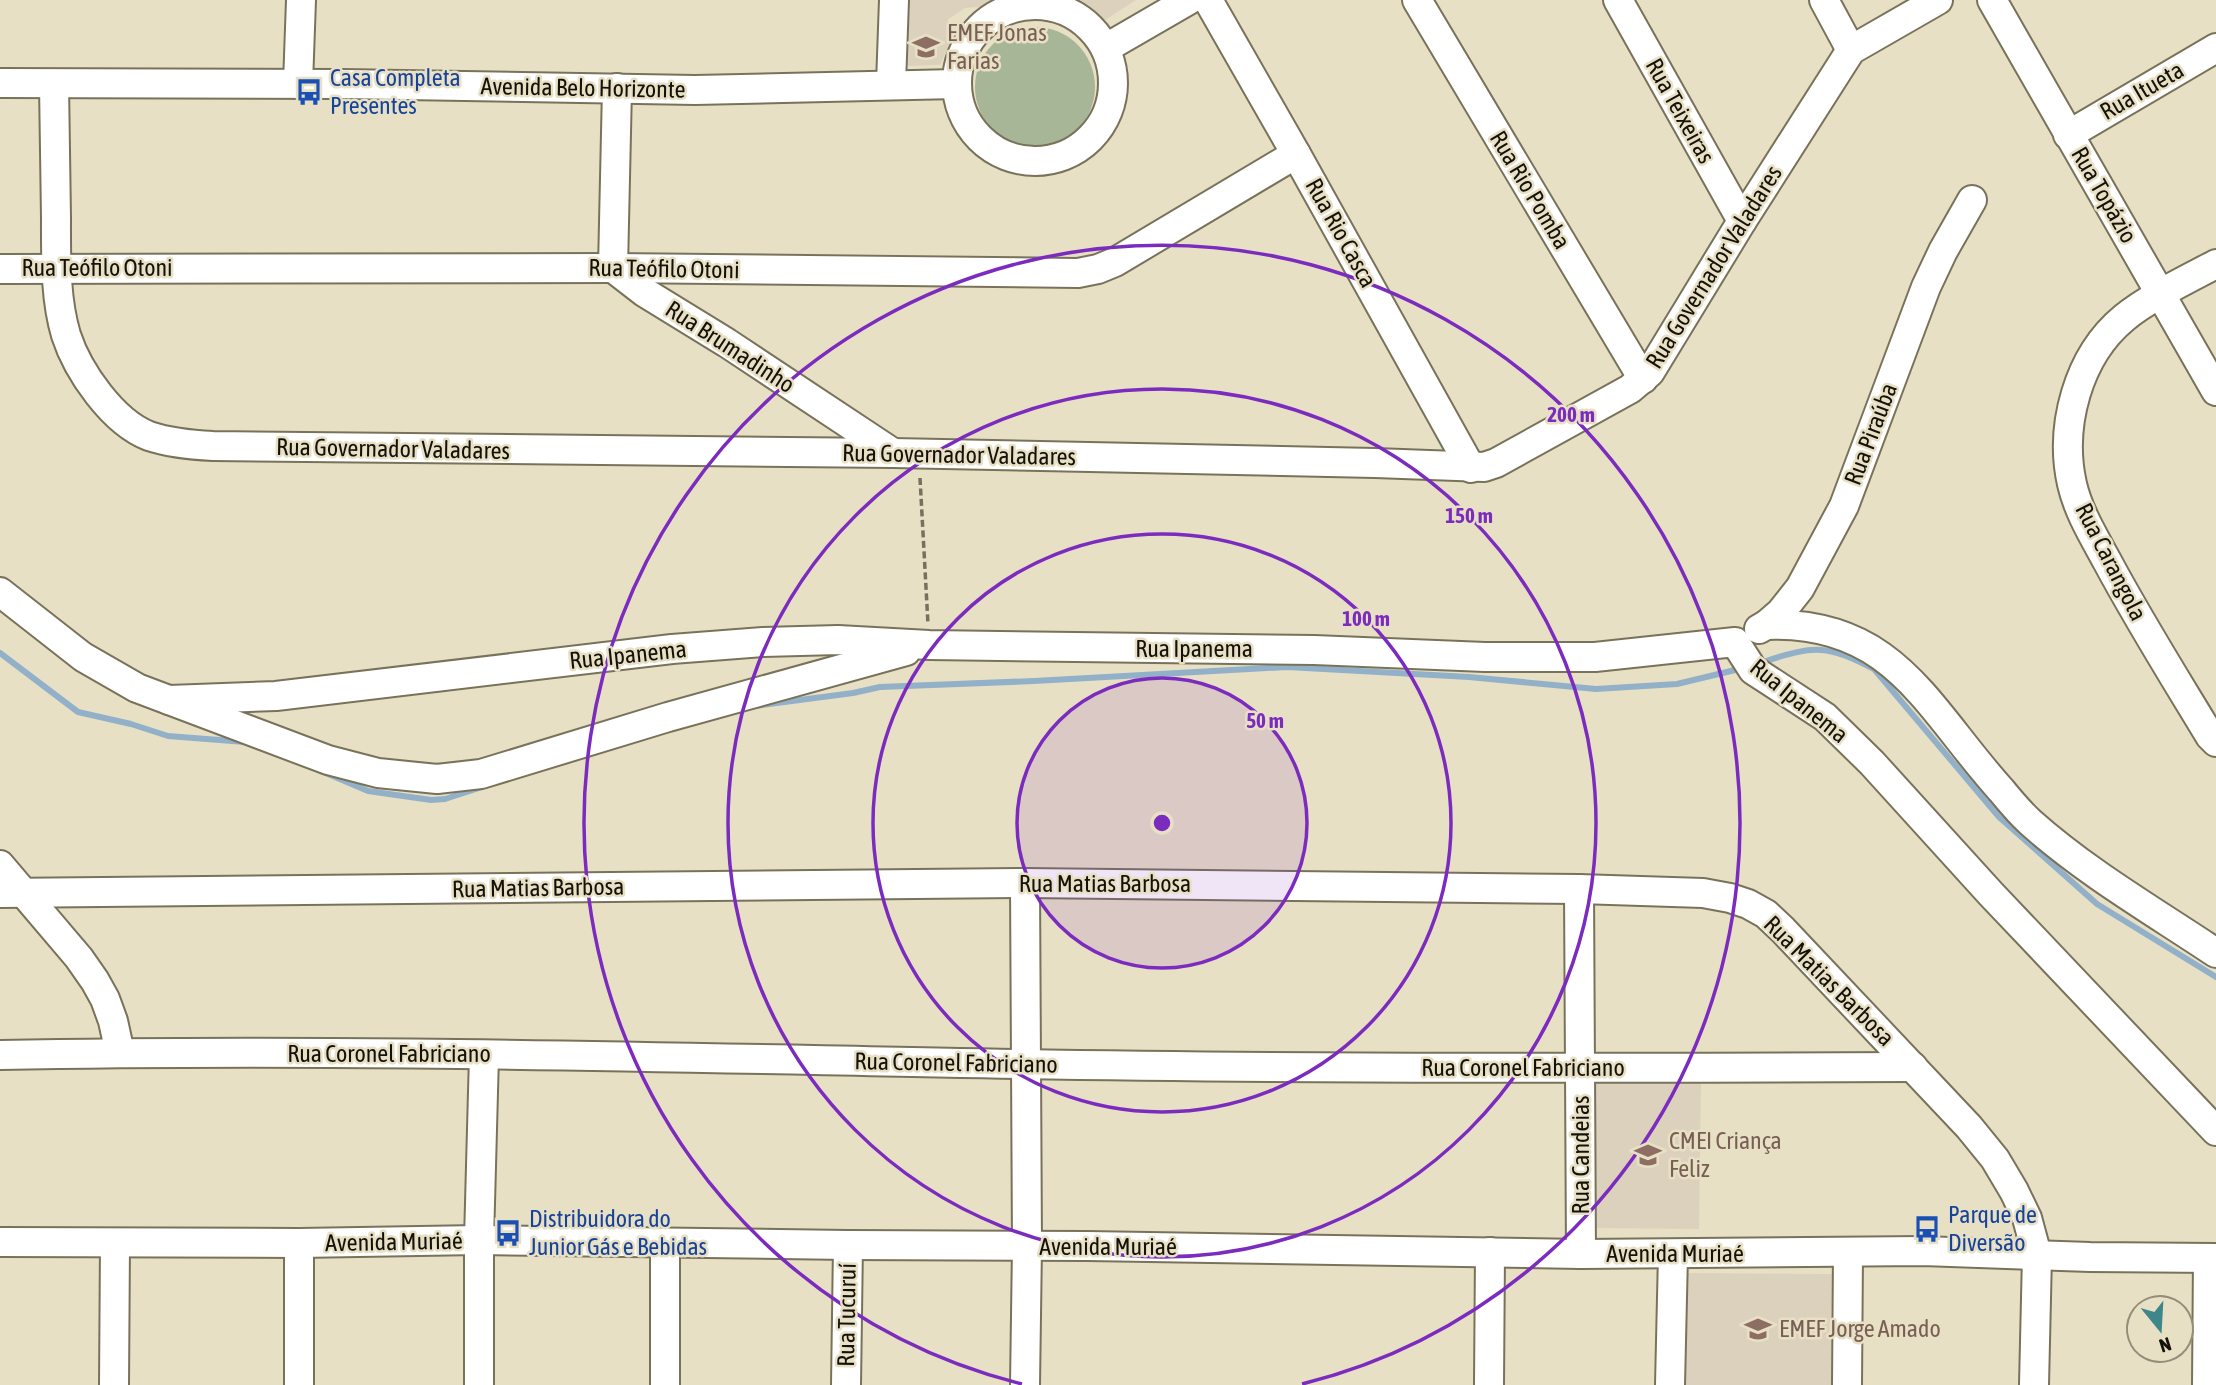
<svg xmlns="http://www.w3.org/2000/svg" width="2216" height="1385" viewBox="0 0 2216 1385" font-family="'Asap Condensed',sans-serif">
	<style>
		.education { fill: #dbd1bc }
		.green { fill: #a8b698 }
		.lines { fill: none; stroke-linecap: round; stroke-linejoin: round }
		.stream { stroke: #92b1c9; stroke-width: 6 }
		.minor-casing { stroke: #79725a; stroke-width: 32 }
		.path { stroke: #76705f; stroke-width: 3.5; stroke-dasharray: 7 3.5; stroke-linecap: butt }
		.minor { stroke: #fff; stroke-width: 28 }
		.ring { fill: none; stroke: #7b2cbf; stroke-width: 3.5 }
		.labels { text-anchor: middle; stroke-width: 5; stroke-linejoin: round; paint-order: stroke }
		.education-label { font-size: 24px; fill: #785e54; stroke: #e8e0c5; text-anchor: start }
		.transit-label { font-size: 24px; fill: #164399; stroke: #e8e0c5; text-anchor: start }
		.street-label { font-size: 24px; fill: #141108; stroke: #e8e0c5 }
		.centre { fill: #7b2cbf; stroke: #e8e0c5; stroke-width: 3.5 }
		.ring-label { font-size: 21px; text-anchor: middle; font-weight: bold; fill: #7b2cbf; stroke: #e8e0c5; stroke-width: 5; stroke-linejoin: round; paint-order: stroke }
	</style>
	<rect width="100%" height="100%" fill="#e8e0c5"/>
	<g class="education">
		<polygon points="907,0 1008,0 993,6 965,8 947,20 956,29 940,65 904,66"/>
		<polygon points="1066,0 1136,0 1102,22"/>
		<polygon points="1596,1081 1701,1082 1699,1229 1594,1228"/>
		<polygon points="1685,1273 1832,1274 1831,1385 1684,1385"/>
	</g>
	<circle class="green" cx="1035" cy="87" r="60"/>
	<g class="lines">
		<g class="stream">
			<polyline points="0,653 78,712 131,724 168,736 245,742"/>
			<path d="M 1766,661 C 1815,645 1828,645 1874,669 L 1999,817 L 2097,904 L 2216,977"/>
			<polyline points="755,706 853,693 880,687 1034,681 1287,667 1469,677 1596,689 1677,684 1735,670"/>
			<polyline points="321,771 368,791 431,800 445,799 485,786"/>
		</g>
		<defs>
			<g id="minor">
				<polyline points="1208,0 1296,154 1471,468"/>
				<polyline points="1417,0 1643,379"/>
				<polyline points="1618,0 1742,221"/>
				<polyline points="1824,0 1851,50"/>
				<polyline points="1992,0 2216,391"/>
				<circle cx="1035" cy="83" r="78"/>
				<polyline points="1106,48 1189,0"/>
				<polyline points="0,83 343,84 695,90 956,84"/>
				<path d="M 54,84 C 55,129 55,173 56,218 C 56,257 55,298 66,335 C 78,372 113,422 149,436 C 170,443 191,445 213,446 L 893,453 L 1375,463 L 1484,467 L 1496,463 L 1630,389 L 1650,372 L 1742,221 L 1851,50 L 1938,0"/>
				<polyline points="298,84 301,0"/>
				<polyline points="891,84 894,0"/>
				<polyline points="617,88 613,268 644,292 727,343 893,453"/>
				<polyline points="2068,135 2216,48"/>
				<path d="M 2216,264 C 2188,279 2148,298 2124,318 C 2078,356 2059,426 2072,484 C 2078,511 2094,537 2107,561 C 2139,621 2175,678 2210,736 L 2216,742"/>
				<polyline points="0,269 613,268 1078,273 1098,269 1115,262 1296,154"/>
				<polyline points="0,592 83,657 137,688 328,760 378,773 437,779 481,774 668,717 906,651"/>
				<path d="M 1766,625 C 1894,620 1927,708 2001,790 C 2010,801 2019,812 2030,822 C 2086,872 2153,911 2216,953"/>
				<polyline points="1759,629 1766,625 1781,612 1800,588 1844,506 1926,287 1943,251 1972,200"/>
				<polyline points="169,700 276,696 672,649 763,642 838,640 929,645 1314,650 1485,657 1595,657 1735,642 1753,670 1825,717 1872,763 1991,894 2216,1131"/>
				<polyline points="0,865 79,958 95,981 105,999 113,1021 120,1053"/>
				<polyline points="1025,883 1027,1246 1025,1385"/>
				<polyline points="1579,889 1581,1254"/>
				<polyline points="0,893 1025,883 1579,889 1703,893 1730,898 1748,904 1766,914 1783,930 1969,1127 1995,1159 2014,1191 2027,1218 2037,1255 2034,1385"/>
				<path d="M 0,1055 C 340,1048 679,1058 1019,1064 C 1317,1069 1615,1068 1913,1067"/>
				<polyline points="0,1242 299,1243 479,1240 848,1245 1087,1246 1581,1254 1923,1251 2090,1257 2216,1258"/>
				<polyline points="114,1385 115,1243"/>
				<polyline points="299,1385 299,1243"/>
				<polyline points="479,1385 479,1240 484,1055"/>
				<polyline points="665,1385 665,1243"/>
				<polyline points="846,1385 848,1245"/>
				<polyline points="1489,1385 1490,1252"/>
				<polyline points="1670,1385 1673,1254"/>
				<polyline points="1847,1385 1848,1253"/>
				<polyline points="2207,1385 2208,1258"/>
			</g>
		</defs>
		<use href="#minor" class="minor-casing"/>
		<polyline class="path" points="920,478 928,624"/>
		<use href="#minor" class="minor"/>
	</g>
	<circle cx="1162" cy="823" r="145" fill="#7b2cbf" fill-opacity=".12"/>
	<g class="ring">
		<circle cx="1162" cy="823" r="145"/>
		<circle cx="1162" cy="823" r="289"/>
		<circle cx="1162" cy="823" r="434"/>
		<path d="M1022 1384A578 578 0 1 1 1302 1384"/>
	</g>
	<defs>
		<symbol id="school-bare" viewBox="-9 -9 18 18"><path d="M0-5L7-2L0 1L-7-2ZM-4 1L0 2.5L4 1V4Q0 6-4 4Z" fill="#8d6e63" stroke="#e8e0c5" stroke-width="2.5" paint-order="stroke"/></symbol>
		<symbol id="bus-bare" viewBox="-9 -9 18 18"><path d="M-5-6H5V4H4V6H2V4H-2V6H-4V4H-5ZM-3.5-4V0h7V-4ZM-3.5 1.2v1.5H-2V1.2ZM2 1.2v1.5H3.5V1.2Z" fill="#1a4fb4" stroke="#e8e0c5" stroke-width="2.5" paint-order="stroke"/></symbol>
	</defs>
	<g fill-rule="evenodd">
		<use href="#school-bare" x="907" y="28" width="38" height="38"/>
		<use href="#bus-bare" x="290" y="73" width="38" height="38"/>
		<use href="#school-bare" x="1629" y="1136" width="38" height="38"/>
		<use href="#bus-bare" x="1908" y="1210" width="38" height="38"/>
		<use href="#bus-bare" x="489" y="1214" width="38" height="38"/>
		<use href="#school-bare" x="1739" y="1310" width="38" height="38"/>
	</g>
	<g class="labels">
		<g class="education-label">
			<text x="947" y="41">EMEF Jonas<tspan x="947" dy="28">Farias</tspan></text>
			<text x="1669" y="1149">CMEI Criança<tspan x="1669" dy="28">Feliz</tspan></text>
			<text x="1779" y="1337">EMEF Jorge Amado</text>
		</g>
		<g class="transit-label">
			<text x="330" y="86">Casa Completa<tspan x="330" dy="28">Presentes</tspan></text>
			<text x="1948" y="1223">Parque de<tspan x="1948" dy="28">Diversão</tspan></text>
			<text x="529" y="1227">Distribuidora do<tspan x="529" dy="28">Junior Gás e Bebidas</tspan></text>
		</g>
		<g class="street-label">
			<text transform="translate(583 88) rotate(1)" y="8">Avenida Belo Horizonte</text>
			<text transform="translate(2142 91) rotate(-30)" y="8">Rua Itueta</text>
			<text transform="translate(1680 111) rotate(61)" y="8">Rua Teixeiras</text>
			<text transform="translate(1530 190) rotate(59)" y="8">Rua Rio Pomba</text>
			<text transform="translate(2104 195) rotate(60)" y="8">Rua Topázio</text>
			<text transform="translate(1341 233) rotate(61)" y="8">Rua Rio Casca</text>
			<text transform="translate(1714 267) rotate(-58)" y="8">Rua Governador Valadares</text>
			<text x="97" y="276">Rua Teófilo Otoni</text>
			<text transform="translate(664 269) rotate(1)" y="8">Rua Teófilo Otoni</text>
			<text transform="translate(730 347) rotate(33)" y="8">Rua Brumadinho</text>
			<text transform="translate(1871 434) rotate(-69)" y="8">Rua Piraúba</text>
			<text transform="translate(393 449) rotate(1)" y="8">Rua Governador Valadares</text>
			<text transform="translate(959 455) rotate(1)" y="8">Rua Governador Valadares</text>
			<text transform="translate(2111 562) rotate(63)" y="8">Rua Carangola</text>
			<text x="1194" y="657">Rua Ipanema</text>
			<text transform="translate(628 655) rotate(-6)" y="8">Rua Ipanema</text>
			<text transform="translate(1799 701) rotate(39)" y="8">Rua Ipanema</text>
			<text x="1105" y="892">Rua Matias Barbosa</text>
			<text transform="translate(538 888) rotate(-1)" y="8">Rua Matias Barbosa</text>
			<text transform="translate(1829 981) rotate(45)" y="8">Rua Matias Barbosa</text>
			<text x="389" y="1062">Rua Coronel Fabriciano</text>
			<text transform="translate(956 1063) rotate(1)" y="8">Rua Coronel Fabriciano</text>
			<text x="1523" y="1076">Rua Coronel Fabriciano</text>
			<text transform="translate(1581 1155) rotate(-90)" y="8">Rua Candeias</text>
			<text transform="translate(394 1242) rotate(-1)" y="8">Avenida Muriaé</text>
			<text x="1108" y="1255">Avenida Muriaé</text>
			<text x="1675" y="1262">Avenida Muriaé</text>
			<text transform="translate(847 1315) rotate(-89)" y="8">Rua Tucuruí</text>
		</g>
	</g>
	<circle cx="1162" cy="823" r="10" class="centre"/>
	<g class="ring-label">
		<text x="1571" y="422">200 m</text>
		<text x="1469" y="523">150 m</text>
		<text x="1366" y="626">100 m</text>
		<text x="1265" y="728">50 m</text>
	</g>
	<g transform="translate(2160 1329) rotate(162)"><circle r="33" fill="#e8e0c5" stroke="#938d79" stroke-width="2"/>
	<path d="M0-5L12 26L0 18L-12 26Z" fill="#3e868a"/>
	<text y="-10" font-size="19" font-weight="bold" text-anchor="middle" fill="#141108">N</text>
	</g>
</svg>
